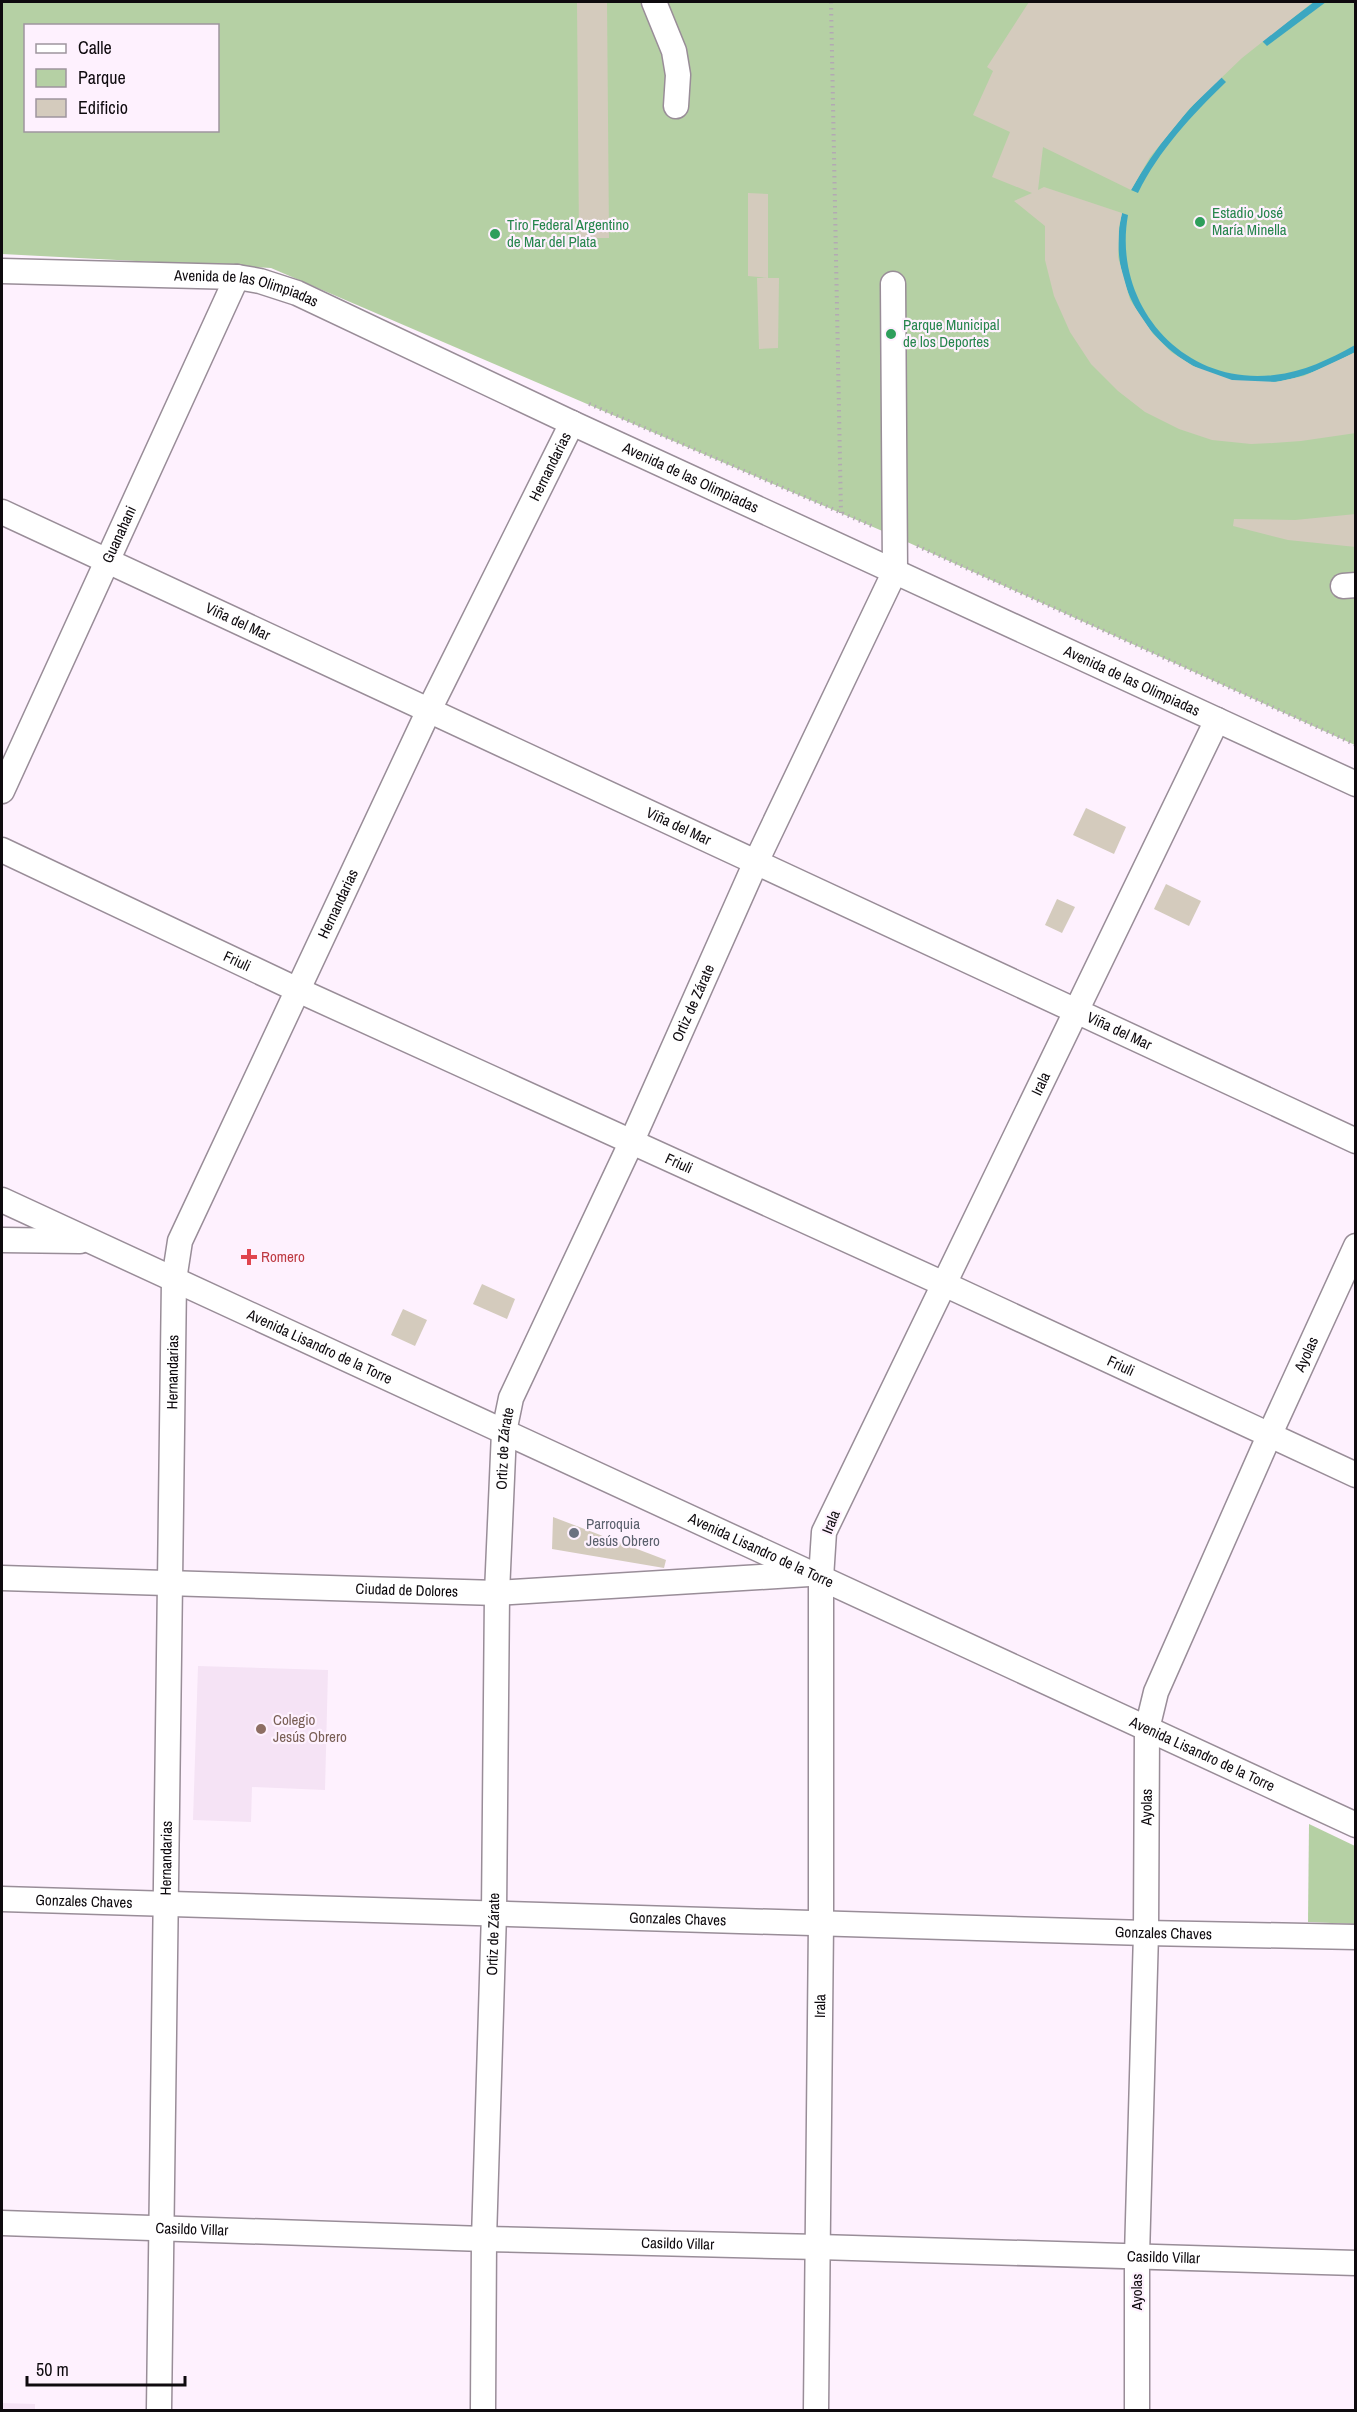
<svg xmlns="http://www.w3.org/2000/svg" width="1357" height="2412" viewBox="0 0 1357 2412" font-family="'Archivo Narrow',sans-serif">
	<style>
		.built { fill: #f5e3f5 }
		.green { fill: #b5d0a4; fill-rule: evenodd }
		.water { fill: #3ba7c1 }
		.building { fill: #d4cbbd }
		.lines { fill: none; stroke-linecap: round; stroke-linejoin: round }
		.minor-casing { stroke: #998d98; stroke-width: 27 }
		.path { stroke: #b3a9b3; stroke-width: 4; stroke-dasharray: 1.5 4.5; stroke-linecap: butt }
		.minor { stroke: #fff; stroke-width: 24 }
		.leisure-dot { fill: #2e9e5b; stroke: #fef1fe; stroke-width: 2 }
		.health-dot { fill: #e0444e; stroke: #fef1fe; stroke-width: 2 }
		.worship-dot { fill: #6b7280; stroke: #fef1fe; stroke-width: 2 }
		.education-dot { fill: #8d6e63; stroke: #fef1fe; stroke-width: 2 }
		.labels { text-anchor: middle; stroke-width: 4.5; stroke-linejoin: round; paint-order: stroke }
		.leisure-label { font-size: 15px; fill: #27864d; stroke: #fef1fe; text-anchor: start }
		.street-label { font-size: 15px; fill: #0e0a0e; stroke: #fef1fe }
		.health-label { font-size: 15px; fill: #be3a42; stroke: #fef1fe; text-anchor: start }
		.worship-label { font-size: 15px; fill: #5b616d; stroke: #fef1fe; text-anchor: start }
		.education-label { font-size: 15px; fill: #785e54; stroke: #fef1fe; text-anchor: start }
	</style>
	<rect width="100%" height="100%" fill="#fef1fe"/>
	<g class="built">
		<polygon points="198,1666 328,1670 325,1790 252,1787 251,1822 193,1820"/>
		<polygon points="2,2403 35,2404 35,2410 2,2410"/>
	</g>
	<g class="green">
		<path d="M 2,2 L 1355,2 L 1355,745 L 894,536 L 271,268 L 2,254 ZM 26,26 L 218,26 L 218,130 L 26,130 Z"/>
		<polygon points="1309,1824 1355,1846 1355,1924 1308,1922"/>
	</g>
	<g class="water">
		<polygon points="1314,2 1326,2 1267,46 1262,41"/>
		<path d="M 1221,77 L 1226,82 C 1192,115 1159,150 1138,193 L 1131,190 C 1155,147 1185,111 1221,77 Z"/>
		<path d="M 1122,213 L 1128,215 C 1112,304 1182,386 1274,375 C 1303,372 1330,359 1355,345 L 1355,352 C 1327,367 1298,381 1265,383 C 1176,387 1101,300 1122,213 Z"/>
	</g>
	<g class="building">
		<polygon points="577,2 607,2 609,238 579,238"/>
		<polygon points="1029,2 1313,2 1242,58 1190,108 1150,157 1131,190 1043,147 1038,190 1044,187 1122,213 1119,227 1118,257 1130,300 1153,334 1171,352 1193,366 1232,380 1276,382 1304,376 1356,352 1356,433 1301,441 1273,443 1251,444 1212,440 1179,429 1145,412 1118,391 1091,364 1070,332 1054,296 1045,260 1045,226 1014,201 1032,193 992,177 1010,132 973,115 993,71 987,67"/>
		<polygon points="748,193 768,194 768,278 748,276"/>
		<polygon points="757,278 779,278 778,348 759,349"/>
		<polygon points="1356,514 1356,547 1288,540 1233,526 1234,519 1295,520"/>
		<polygon points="1086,808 1126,827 1114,854 1073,835"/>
		<polygon points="1166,884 1201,901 1189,926 1154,909"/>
		<polygon points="1057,899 1075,907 1062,933 1045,925"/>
		<polygon points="482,1284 515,1299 507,1319 473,1304"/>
		<polygon points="403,1309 427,1320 415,1346 391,1335"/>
		<polygon points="553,1517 666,1560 664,1568 552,1549"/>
	</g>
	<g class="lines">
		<defs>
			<g id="minor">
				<polyline points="654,2 674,51 678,75 676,106"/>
				<path id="s1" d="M 2,271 L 237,277 L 260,281 L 297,293 L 572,423 L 1356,784"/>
				<path id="s2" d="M 2,512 L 1356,1141"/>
				<polyline points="1343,586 1356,585"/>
				<path id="s3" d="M 2,791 L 237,277"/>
				<path id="s4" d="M 2,850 L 300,991 L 944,1284 L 1356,1475"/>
				<path id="s5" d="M 2,1200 L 1356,1825"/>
				<polyline points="2,1240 80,1241"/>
				<path id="s6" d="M 2,1578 L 497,1593 L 809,1574"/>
				<path id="s7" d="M 2,1899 L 1146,1933 L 1356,1937"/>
				<path id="s8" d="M 2,2223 L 484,2239 L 819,2247 L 1356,2263"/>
				<path id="s9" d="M 159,2410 L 174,1280 L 180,1241 L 429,710 L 572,423"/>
				<path id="s10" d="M 483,2410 L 484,2239 L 494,1913 L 497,1593 L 504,1432 L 511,1398 L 631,1143 L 756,862 L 895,571 L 893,284"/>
				<path id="s11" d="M 816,2410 L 821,1923 L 821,1578 L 824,1532 L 1217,720"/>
				<path id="s12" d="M 1137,2410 L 1137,2256 L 1146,1933 L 1147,1729 L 1156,1692 L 1269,1436 L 1356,1246"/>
			</g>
		</defs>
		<use href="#minor" class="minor-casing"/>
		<g class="path">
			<polyline points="831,2 841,513"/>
			<polyline points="589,404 874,527"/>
			<polyline points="917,546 1356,745"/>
		</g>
		<use href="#minor" class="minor"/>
	</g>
	<g class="leisure-dot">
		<circle cx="1200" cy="222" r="6"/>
		<circle cx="495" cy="234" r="6"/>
		<circle cx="891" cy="334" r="6"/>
	</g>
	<path class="health-dot" d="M246 1248h6v6h6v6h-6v6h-6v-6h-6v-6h6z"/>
	<circle class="worship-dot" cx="574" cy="1533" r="6"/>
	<circle class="education-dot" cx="261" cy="1729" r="6"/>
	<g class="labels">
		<g class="leisure-label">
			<text x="1212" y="218">Estadio José<tspan x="1212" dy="17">María Minella</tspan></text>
			<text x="507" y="230">Tiro Federal Argentino<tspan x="507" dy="17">de Mar del Plata</tspan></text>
			<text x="903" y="330">Parque Municipal<tspan x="903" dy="17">de los Deportes</tspan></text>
		</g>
		<g class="street-label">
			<text dy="5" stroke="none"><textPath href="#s1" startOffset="246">Avenida de las Olimpiadas</textPath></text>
			<text dy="5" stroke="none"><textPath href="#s9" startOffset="2028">Hernandarias</textPath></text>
			<text dy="5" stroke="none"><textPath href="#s1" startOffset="732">Avenida de las Olimpiadas</textPath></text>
			<text dy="5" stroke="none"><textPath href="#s3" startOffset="282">Guanahani</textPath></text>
			<text dy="5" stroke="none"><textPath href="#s2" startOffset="260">Viña del Mar</textPath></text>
			<text dy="5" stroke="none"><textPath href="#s1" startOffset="1218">Avenida de las Olimpiadas</textPath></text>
			<text dy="5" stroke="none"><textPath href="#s2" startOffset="746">Viña del Mar</textPath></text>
			<text dy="5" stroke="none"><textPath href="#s9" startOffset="1542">Hernandarias</textPath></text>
			<text dy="5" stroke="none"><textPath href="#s4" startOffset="260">Friuli</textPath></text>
			<text dy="5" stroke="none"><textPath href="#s10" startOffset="1448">Ortiz de Zárate</textPath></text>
			<text dy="5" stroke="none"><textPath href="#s2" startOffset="1232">Viña del Mar</textPath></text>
			<text dy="5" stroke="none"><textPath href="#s11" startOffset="1376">Irala</textPath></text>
			<text dy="5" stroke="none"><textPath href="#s4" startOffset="746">Friuli</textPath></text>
			<text dy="5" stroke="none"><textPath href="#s5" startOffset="350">Avenida Lisandro de la Torre</textPath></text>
			<text dy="5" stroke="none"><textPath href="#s12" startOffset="1089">Ayolas</textPath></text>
			<text dy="5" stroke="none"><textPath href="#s4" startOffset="1232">Friuli</textPath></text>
			<text dy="5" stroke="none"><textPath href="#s9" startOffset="1038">Hernandarias</textPath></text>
			<text dy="5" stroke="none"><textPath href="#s10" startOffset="962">Ortiz de Zárate</textPath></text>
			<text transform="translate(831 1522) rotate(-68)" y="5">Irala</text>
			<text dy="5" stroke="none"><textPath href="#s5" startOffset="836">Avenida Lisandro de la Torre</textPath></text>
			<text dy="5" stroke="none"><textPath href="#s6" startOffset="405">Ciudad de Dolores</textPath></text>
			<text dy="5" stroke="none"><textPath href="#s5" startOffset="1322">Avenida Lisandro de la Torre</textPath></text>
			<text dy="5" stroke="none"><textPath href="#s12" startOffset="603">Ayolas</textPath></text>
			<text dy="5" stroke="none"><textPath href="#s9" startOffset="552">Hernandarias</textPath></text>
			<text dy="5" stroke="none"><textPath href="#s7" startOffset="82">Gonzales Chaves</textPath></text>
			<text dy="5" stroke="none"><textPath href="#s7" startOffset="676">Gonzales Chaves</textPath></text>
			<text dy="5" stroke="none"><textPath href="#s7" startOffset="1162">Gonzales Chaves</textPath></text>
			<text dy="5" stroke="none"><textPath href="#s10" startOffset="476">Ortiz de Zárate</textPath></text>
			<text dy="5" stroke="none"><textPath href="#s11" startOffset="404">Irala</textPath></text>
			<text dy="5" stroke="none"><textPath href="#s8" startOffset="190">Casildo Villar</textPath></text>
			<text dy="5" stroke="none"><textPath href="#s8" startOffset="676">Casildo Villar</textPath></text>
			<text dy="5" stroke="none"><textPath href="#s8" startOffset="1162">Casildo Villar</textPath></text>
			<text transform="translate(1137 2292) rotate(-90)" y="5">Ayolas</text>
		</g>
		<g class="health-label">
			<text x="261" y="1262">Romero</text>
		</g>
		<g class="worship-label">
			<text x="586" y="1529">Parroquia<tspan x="586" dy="17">Jesús Obrero</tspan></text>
		</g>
		<g class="education-label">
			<text x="273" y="1725">Colegio<tspan x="273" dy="17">Jesús Obrero</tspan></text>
		</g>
	</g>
	<rect width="1357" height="2412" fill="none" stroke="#0e0a0e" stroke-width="6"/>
	<rect x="24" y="24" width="195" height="108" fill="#fef1fe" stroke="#9e959e" stroke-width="1.5"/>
	<rect x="36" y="44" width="30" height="9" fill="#ffffff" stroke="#9e959e" stroke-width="1.5"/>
	<text x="78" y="54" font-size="18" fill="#0e0a0e">Calle</text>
	<rect x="36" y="69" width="30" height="18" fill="#b5d0a4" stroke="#9e959e" stroke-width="1.5"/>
	<text x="78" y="84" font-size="18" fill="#0e0a0e">Parque</text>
	<rect x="36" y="99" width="30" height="18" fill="#d4cbbd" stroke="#9e959e" stroke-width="1.5"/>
	<text x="78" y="114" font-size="18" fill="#0e0a0e">Edificio</text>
	<path d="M27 2376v9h158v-9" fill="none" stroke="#0e0a0e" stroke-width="3"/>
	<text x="36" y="2376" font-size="18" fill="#0e0a0e" stroke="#fef1fe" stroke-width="4.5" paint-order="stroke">50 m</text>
</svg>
